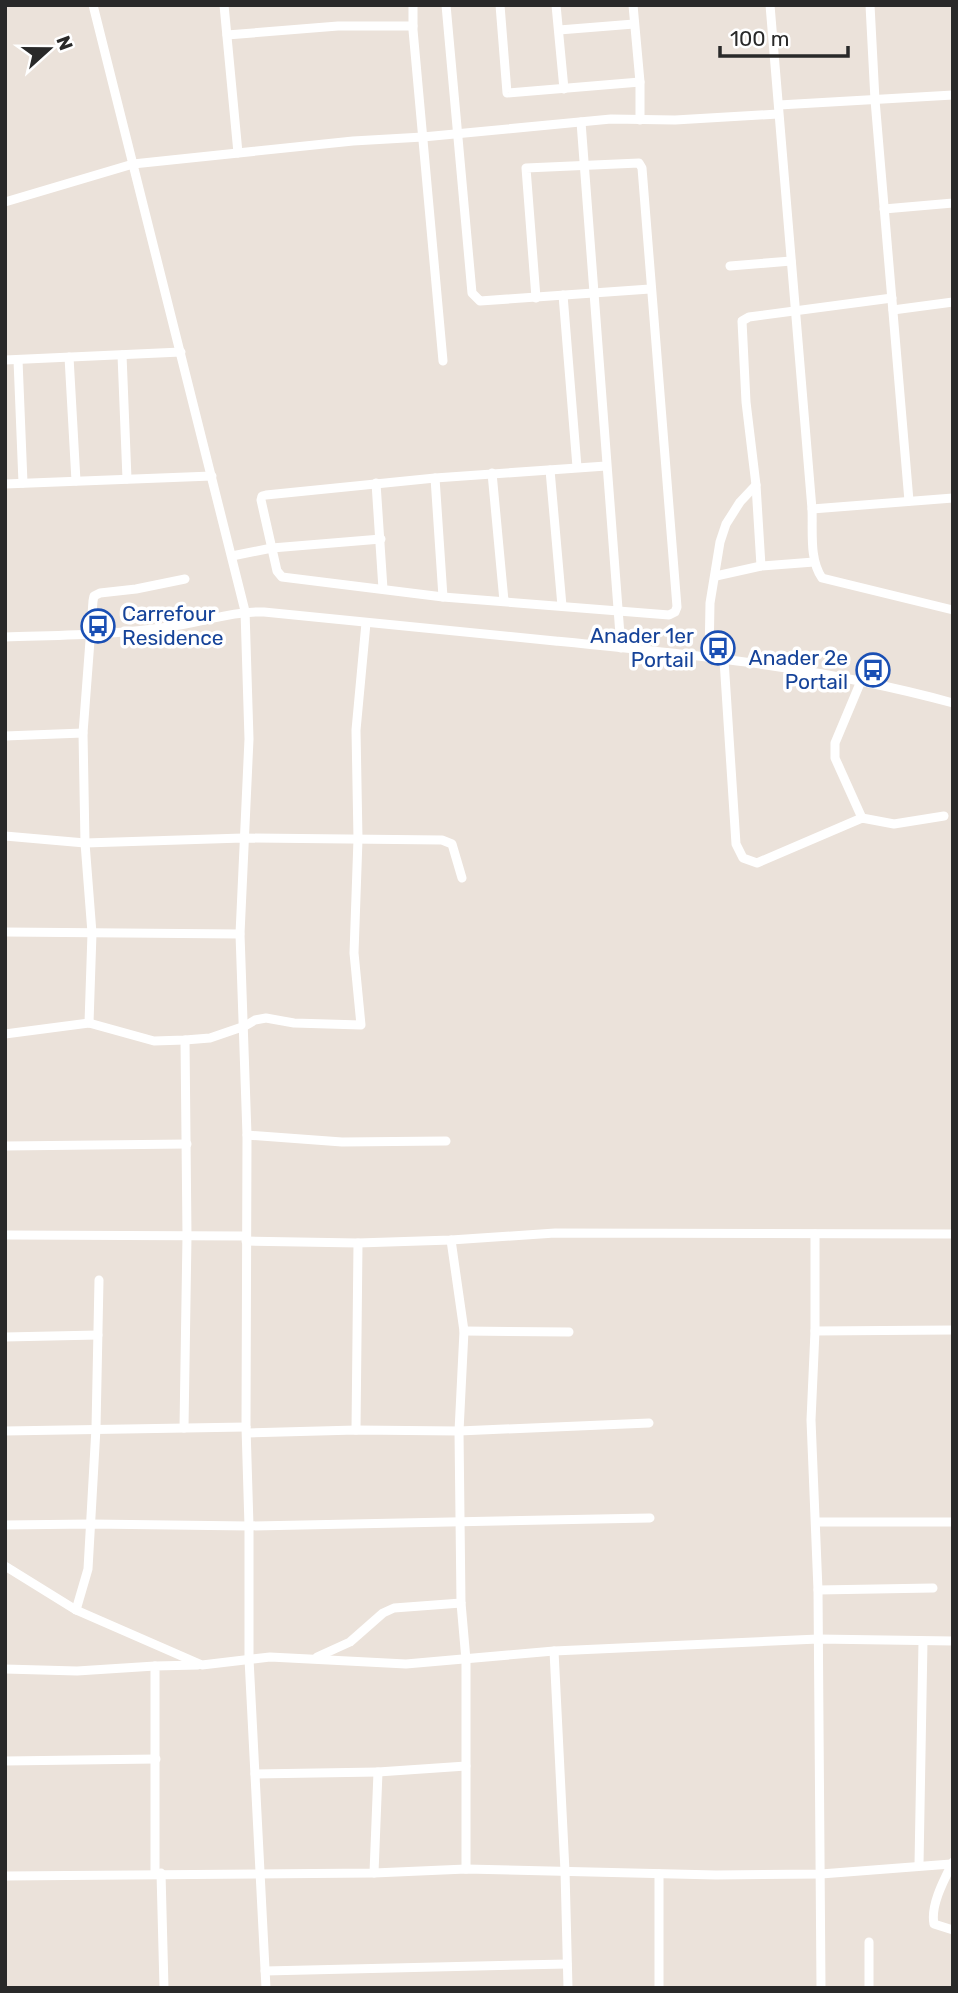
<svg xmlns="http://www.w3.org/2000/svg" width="958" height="1993" viewBox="0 0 958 1993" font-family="Rubik,sans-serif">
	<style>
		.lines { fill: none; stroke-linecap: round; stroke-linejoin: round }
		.minor { stroke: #fff; stroke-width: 9 }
		.labels { text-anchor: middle; stroke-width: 7; stroke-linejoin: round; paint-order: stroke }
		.transit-label { font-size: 21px; fill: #164399; stroke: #fff; text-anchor: end }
	</style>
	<rect width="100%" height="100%" fill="#ebe2da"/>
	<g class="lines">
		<g class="minor">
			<polyline points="93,5 245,611 249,739 240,934 247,1135 246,1427 249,1526 249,1659 266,1988"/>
			<polyline points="224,5 238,153"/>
			<polyline points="413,5 413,30 443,361"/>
			<polyline points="446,5 472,293 480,301 650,289"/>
			<polyline points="500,5 507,93 640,82"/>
			<polyline points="556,5 564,89"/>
			<polyline points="633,5 640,82 640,120"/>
			<path d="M 770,5 L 812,509 C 813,531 809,559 822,578 L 953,610"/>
			<polyline points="870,5 875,100 909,501"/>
			<polyline points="559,30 634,24"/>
			<polyline points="227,35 338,26 413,26"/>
			<polyline points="779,105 953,95"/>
			<polyline points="581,122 621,648"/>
			<polyline points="5,202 133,164 353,141 423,137 611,119 675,120 778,114"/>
			<polyline points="884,209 953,203"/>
			<polyline points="730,266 791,261"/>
			<polyline points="563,295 577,467"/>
			<polyline points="536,298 526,168 639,163 642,168 677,607 675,612 669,615 443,597 282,577 277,571 261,500 262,496 266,495 435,478 606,466"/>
			<polyline points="893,310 953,302"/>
			<polyline points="122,355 127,479"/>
			<polyline points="69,357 76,481"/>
			<polyline points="5,360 181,352"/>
			<polyline points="18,360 23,483"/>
			<polyline points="550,470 562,606"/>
			<polyline points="492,473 504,601"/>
			<polyline points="435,478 443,597"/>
			<polyline points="376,483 383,589"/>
			<polyline points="5,484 212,476"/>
			<polyline points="812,509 953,498"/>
			<polyline points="232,556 272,548 381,539"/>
			<polyline points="761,566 756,485 746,402 742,321 749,317 892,298"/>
			<polyline points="716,576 761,566 814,562"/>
			<path d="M 5,637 C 59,635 115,635 168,627 C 201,623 231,611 264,612 C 361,621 458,632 555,641 C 688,654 823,667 953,703"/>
			<polyline points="709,658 710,603 720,542 726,524 740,502 756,485"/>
			<polyline points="724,660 736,844 743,858 757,863 862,818 894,824 944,816"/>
			<polyline points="861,681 835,743 835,758 862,818"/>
			<polyline points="5,736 83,733"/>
			<polyline points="5,836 85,843 243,838 442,840 452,844 462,878"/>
			<polyline points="5,932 240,934"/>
			<polyline points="89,1023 92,933 85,843 83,733 93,601 94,596 100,593 136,589 185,579"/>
			<polyline points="5,1034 89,1023 154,1041 185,1040 210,1038 245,1026 255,1020 266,1018 294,1023 361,1025 354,953 358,839 356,730 366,623"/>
			<polyline points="247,1135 342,1142 446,1141"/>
			<polyline points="5,1146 187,1144"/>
			<polyline points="815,1234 815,1331 811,1420 818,1590 821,1988"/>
			<polyline points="5,1235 246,1236"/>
			<polyline points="451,1240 464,1331 459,1431 461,1603 466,1660 466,1869"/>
			<polyline points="246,1241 358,1243 451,1240 555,1233 953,1234"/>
			<polyline points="464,1331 569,1332"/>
			<polyline points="815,1331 953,1330"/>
			<polyline points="5,1337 98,1335"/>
			<polyline points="184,1428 187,1236 185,1040"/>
			<polyline points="356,1430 358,1243"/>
			<polyline points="5,1431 246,1427"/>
			<polyline points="247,1433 356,1430 459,1431 649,1423"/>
			<polyline points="816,1522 953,1522"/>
			<polyline points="5,1525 91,1524 249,1526 650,1518"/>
			<polyline points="5,1566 76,1610 202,1665 270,1657 406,1664 554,1651 818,1639 953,1641"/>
			<polyline points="818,1590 933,1588"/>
			<polyline points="76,1610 88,1569 96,1428 99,1280"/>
			<polyline points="554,1651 565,1871 568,1988"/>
			<polyline points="317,1657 350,1642 383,1613 394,1608 461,1603"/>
			<polyline points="5,1669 77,1671 155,1666"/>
			<polyline points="5,1761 156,1759"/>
			<polyline points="255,1774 378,1772"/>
			<path d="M 953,1862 C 945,1878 930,1905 934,1924 L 953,1930"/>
			<polyline points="919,1865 923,1641"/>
			<polyline points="155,1873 155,1666 198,1665"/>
			<polyline points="161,1873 164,1988"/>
			<polyline points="374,1873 378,1772 466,1766"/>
			<polyline points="659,1874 659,1988"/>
			<polyline points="5,1876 374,1873 466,1869 716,1875 821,1874 951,1864"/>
			<polyline points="869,1942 869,1988"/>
			<polyline points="265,1971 567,1964"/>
		</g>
	</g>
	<defs>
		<symbol id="bus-ring" viewBox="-11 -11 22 22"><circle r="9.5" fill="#fff" stroke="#1a4fb4" stroke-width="1.5"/><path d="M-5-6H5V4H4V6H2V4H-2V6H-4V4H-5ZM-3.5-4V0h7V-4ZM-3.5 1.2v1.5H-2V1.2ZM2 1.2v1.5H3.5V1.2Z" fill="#1a4fb4"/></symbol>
	</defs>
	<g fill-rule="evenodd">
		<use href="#bus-ring" x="79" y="607" width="38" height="38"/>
		<use href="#bus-ring" x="699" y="629" width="38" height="38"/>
		<use href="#bus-ring" x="854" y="651" width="38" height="38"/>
	</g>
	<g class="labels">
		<g class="transit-label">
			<text x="122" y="621" text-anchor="start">Carrefour<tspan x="122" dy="24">Residence</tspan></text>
			<text x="694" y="643">Anader 1er<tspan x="694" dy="24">Portail</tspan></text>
			<text x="848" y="665">Anader 2e<tspan x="848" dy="24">Portail</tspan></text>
		</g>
	</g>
	<rect width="958" height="1993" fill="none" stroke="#292929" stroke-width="14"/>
	<g transform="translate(49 49) rotate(69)" stroke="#ffffff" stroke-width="5" paint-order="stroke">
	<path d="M0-5L12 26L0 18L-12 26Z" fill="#292929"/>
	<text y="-10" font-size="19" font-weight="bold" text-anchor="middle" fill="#292929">N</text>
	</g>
	<path d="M720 46v10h128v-10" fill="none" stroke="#292929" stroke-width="3.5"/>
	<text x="730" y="46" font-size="21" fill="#292929" stroke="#ffffff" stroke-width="5" paint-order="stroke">100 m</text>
</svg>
